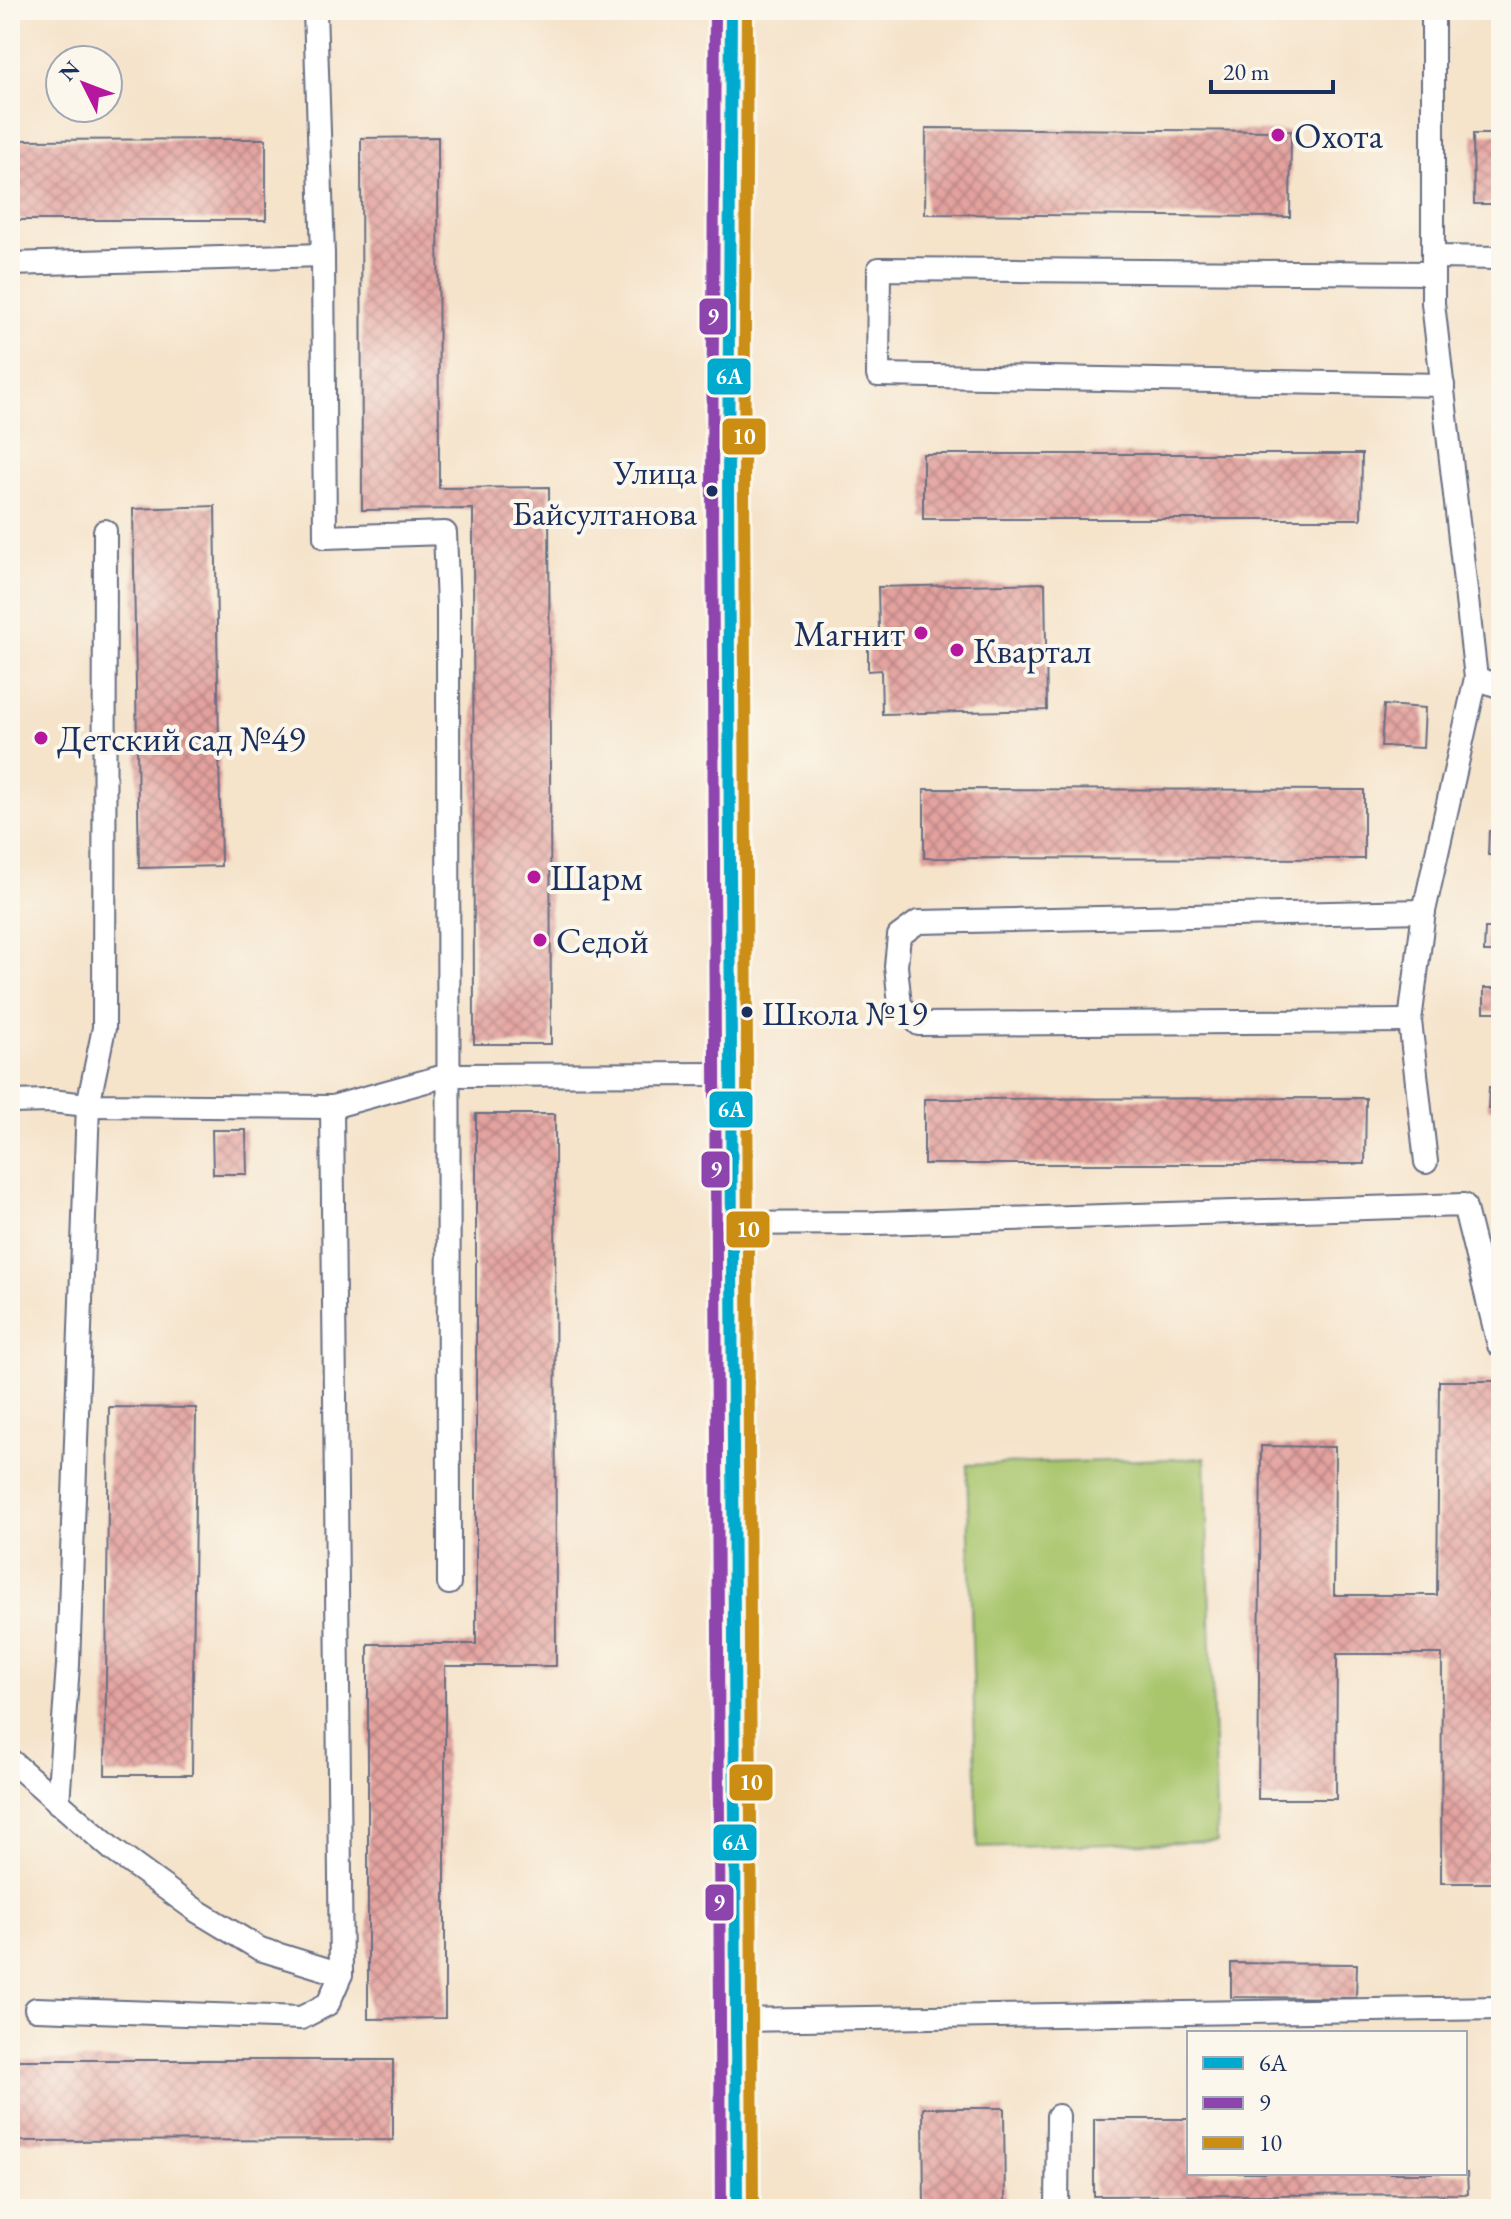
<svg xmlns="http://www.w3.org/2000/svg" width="1511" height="2219" viewBox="0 0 1511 2219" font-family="'EB Garamond',serif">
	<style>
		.pitch { fill: #a9c66d; stroke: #627a66; stroke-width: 2 }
		.building { fill: url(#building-cross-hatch) }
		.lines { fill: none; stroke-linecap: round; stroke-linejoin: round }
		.service-casing { stroke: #676e84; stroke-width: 26 }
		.secondary-casing { stroke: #676e84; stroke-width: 48 }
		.service { stroke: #fff; stroke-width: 22 }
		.secondary { stroke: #f7e8c3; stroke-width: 44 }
		.bus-1-casing { stroke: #fbf7ec; stroke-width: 18 }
		.bus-2-casing { stroke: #fbf7ec; stroke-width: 18 }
		.bus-3-casing { stroke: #fbf7ec; stroke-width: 18 }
		.bus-1 { stroke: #00a9ce; stroke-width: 12 }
		.bus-2 { stroke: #8e44ad; stroke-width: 12 }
		.bus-3 { stroke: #cb8e13; stroke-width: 12 }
		.poi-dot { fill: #b5179e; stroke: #fbf7ec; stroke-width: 3 }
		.bus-dot { fill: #1b2f5e; stroke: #fbf7ec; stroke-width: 3 }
		.labels { text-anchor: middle; stroke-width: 8; stroke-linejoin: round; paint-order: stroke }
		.bus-label { font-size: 34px; fill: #1b2f5e; stroke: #fbf7ec; text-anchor: end }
		.poi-label { font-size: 36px; fill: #1b2f5e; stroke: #fbf7ec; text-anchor: start }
		.line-badge { stroke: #fbf7ec; stroke-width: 3 }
		.badge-label { font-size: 22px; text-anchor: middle; font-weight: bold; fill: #fff }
	</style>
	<defs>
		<pattern id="building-cross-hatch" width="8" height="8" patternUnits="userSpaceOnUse" patternTransform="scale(2)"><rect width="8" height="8" fill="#e4a29e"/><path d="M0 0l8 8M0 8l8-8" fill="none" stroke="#b88484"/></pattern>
	</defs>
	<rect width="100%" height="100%" fill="#fbf7ec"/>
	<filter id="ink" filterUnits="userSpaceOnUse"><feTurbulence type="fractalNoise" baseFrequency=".0125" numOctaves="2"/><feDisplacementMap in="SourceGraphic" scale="16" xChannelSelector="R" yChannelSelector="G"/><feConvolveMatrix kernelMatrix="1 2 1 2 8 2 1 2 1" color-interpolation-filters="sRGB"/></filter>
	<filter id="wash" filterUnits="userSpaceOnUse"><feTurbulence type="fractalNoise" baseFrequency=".006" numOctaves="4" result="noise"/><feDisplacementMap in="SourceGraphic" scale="32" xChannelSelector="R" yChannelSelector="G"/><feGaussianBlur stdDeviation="1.8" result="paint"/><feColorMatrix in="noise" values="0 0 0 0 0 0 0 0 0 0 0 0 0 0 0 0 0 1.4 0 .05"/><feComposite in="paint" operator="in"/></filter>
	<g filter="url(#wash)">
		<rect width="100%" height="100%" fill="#f5e3ca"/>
		<polygon class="pitch" points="1205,1458 1217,1841 978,1848 967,1465"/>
		<g id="blocks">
			<g class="building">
				<polygon points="926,128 1291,131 1290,217 925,214"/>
				<polygon points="1473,134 1501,134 1501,204 1474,204"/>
				<polygon points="438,137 439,488 549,487 551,1044 474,1044 473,509 362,510 361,138"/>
				<polygon points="266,139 266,220 10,220 10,140"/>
				<polygon points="923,454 1362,454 1361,519 923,519"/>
				<polygon points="215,506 221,866 139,868 133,509"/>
				<polygon points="1045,583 1047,710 882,714 881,670 868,671 868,631 879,630 878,587"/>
				<polygon points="1384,705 1425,708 1423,748 1381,746"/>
				<polygon points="924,789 1364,790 1364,859 924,858"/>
				<polygon points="1498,813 1501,813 1501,855 1488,855 1489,831 1498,831"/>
				<polygon points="1485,928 1501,928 1501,1012 1484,1012 1484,988 1496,988 1497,952 1484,952"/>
				<polygon points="1489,1087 1501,1087 1501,1127 1498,1127 1498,1109 1488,1109"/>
				<polygon points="1366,1098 1365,1164 924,1164 924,1099"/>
				<polygon points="476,1114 555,1114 556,1666 445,1666 445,2018 368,2019 368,1644 476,1644"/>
				<polygon points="212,1130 246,1130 247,1174 213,1174"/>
				<polygon points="1439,1381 1501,1381 1501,1883 1441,1883 1442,1654 1337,1654 1336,1799 1258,1799 1261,1446 1335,1447 1334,1595 1437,1595"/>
				<polygon points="109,1407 196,1408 192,1775 105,1775"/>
				<polygon points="1231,1963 1357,1964 1356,1998 1231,1997"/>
				<polygon points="10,2060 393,2060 393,2140 10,2141"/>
				<polygon points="923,2108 1004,2108 1005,2209 924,2209"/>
				<polygon points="1094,2119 1189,2119 1189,2173 1467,2173 1468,2194 1094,2196"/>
			</g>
		</g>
	</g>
	<g filter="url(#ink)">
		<use href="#blocks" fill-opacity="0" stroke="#676e84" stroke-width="2"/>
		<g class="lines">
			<defs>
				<g id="service">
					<polyline points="315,10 323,255 325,537 445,533 448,606 449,1583"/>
					<polyline points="1433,10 1433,303 1476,678 1501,687"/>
					<polyline points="1433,257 1501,258"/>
					<polyline points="10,264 323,255"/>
					<polyline points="1433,273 879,269 878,375 1443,385"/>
					<polyline points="1410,1021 919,1024 900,1005 896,966 899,936 918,922 1424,911"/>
					<polyline points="10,1102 50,1101 88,1105 332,1107 448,1075 732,1074"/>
					<polyline points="1426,1162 1410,1021 1424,911 1476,678"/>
					<polyline points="734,1224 876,1223 1464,1205 1499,1345 1501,1346"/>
					<polyline points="10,1760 113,1850 197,1911 260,1949 341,1974 332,1107"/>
					<polyline points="58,1803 68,1665 88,1105 104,1028 105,531"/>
					<polyline points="36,2009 301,2018 328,2004 341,1974"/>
					<polyline points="738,2020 1501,2008"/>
					<polyline points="1057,2209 1058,2116"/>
				</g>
				<polyline id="secondary" points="731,10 728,484 737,2209"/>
			</defs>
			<use href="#service" class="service-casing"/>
			<use href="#secondary" class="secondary-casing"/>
			<use href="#service" class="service"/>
			<use href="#secondary" class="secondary"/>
			<defs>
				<polyline id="bus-1" points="731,10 728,484 737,2209"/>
				<polyline id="bus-2" points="715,10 712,484 721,2209"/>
				<polyline id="bus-3" points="747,10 744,484 753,2209"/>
			</defs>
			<use href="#bus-1" class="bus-1-casing"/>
			<use href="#bus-2" class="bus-2-casing"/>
			<use href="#bus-3" class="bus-3-casing"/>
			<use href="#bus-1" class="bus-1"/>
			<use href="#bus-2" class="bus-2"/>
			<use href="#bus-3" class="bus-3"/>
		</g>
	</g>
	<g class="poi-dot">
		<circle cx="1278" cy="135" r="8"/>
		<circle cx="921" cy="633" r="8"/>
		<circle cx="957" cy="650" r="8"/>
		<circle cx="41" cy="738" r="8"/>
		<circle cx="534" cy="877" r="8"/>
		<circle cx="540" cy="940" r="8"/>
	</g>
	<g class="bus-dot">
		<circle cx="712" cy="491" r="7"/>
		<circle cx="747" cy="1012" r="7"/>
	</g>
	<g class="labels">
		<g class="bus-label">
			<text x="697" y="484">Улица<tspan x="697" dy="41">Байсултанова</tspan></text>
			<text x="762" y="1025" text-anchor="start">Школа №19</text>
		</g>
		<g class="poi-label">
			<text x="1294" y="148">Охота</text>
			<text x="905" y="646" text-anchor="end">Магнит</text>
			<text x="973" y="663">Квартал</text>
			<text x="57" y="751">Детский сад №49</text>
			<text x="550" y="890">Шарм</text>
			<text x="556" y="953">Седой</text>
		</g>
	</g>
	<g class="line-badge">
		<rect x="698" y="297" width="31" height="39" rx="8" fill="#8e44ad"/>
		<rect x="706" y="357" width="46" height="39" rx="8" fill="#00a9ce"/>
		<rect x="721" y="417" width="46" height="39" rx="8" fill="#cb8e13"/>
		<rect x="708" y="1090" width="46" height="39" rx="8" fill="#00a9ce"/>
		<rect x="700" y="1150" width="31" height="39" rx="8" fill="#8e44ad"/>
		<rect x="725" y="1210" width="46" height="39" rx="8" fill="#cb8e13"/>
		<rect x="728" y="1763" width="46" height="39" rx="8" fill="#cb8e13"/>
		<rect x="712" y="1823" width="46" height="39" rx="8" fill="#00a9ce"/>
		<rect x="704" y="1883" width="31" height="39" rx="8" fill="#8e44ad"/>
	</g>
	<g class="badge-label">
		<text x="713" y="324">9</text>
		<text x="729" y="384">6А</text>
		<text x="744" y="444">10</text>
		<text x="731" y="1117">6А</text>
		<text x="716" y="1177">9</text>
		<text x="748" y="1237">10</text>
		<text x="751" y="1790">10</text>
		<text x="735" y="1850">6А</text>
		<text x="719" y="1910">9</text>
	</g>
	<rect width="1511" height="2219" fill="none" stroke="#fbf7ec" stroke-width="40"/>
	<rect x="1187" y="2031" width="280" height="144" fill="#fbf7ec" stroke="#a1a7b3" stroke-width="2"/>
	<rect x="1203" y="2057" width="40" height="12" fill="#00a9ce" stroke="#a1a7b3" stroke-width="2"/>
	<text x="1259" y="2071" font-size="24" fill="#1b2f5e">6А</text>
	<rect x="1203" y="2097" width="40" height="12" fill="#8e44ad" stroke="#a1a7b3" stroke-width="2"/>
	<text x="1259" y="2111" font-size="24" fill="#1b2f5e">9</text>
	<rect x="1203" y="2137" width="40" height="12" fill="#cb8e13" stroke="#a1a7b3" stroke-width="2"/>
	<text x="1259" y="2151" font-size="24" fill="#1b2f5e">10</text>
	<g transform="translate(84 84) rotate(312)"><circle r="38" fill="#fbf7ec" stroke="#a1a7b3" stroke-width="2"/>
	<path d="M0-6L14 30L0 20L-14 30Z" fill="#b5179e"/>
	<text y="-12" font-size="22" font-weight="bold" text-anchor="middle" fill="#1b2f5e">N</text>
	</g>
	<path d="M1211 80v12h122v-12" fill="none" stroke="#1b2f5e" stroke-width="4"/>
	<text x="1223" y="80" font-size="24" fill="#1b2f5e" stroke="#fbf7ec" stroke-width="6" paint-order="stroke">20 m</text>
</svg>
